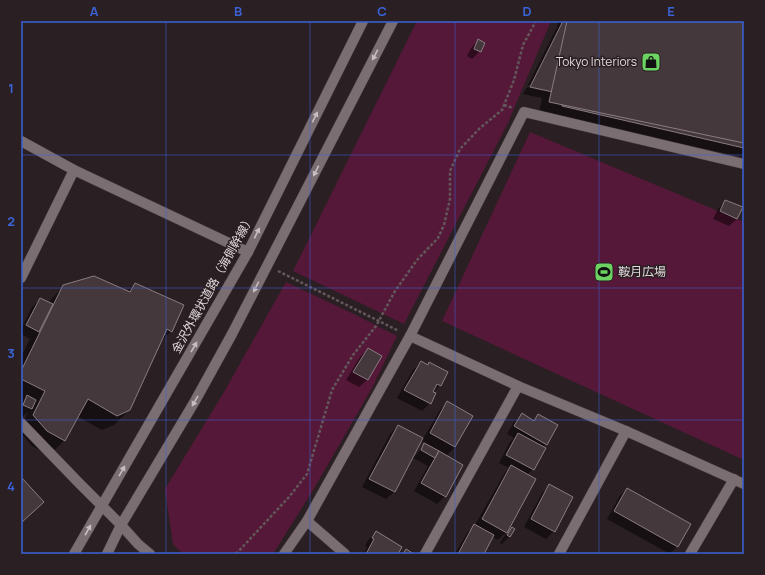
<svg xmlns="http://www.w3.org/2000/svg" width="765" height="575" viewBox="0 0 765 575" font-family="Manrope,'Noto Sans JP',sans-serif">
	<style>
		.green { fill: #561838 }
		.shadow { fill: #0007 }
		.building { fill: #44383d; stroke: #8a7c82 }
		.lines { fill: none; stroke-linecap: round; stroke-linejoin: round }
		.minor-casing { stroke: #433b3e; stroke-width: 11 }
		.tertiary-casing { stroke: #433b3e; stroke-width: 11 }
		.path { stroke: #62585c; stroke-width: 2.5; stroke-dasharray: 3 2; stroke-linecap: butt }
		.minor { stroke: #7b6e73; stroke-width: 10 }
		.tertiary { stroke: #7b6e73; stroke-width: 10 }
		.oneway { fill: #c7bec1 }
		.grid { fill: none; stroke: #3a63d8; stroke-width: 1; stroke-opacity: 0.55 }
		.labels { text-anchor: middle; stroke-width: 3; stroke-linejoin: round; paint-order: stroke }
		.poi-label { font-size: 12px; fill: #e0d8db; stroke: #2a1f23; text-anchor: end }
		.street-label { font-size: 12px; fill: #e0d8db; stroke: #2a1f23 }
		.neatline { fill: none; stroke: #3a63d8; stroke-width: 1.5 }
		.grid-label { font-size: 13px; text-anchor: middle; font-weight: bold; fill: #3a63d8 }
	</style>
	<rect width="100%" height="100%" fill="#2a1f23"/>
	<g class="green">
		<polygon points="417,21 551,21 507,125 404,324 293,271"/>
		<polygon points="530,132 744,222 744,460 442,321"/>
		<polygon points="286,282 356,315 397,336 372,388 312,492 273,554 183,554 173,544 165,489 224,392"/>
	</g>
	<g class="shadow">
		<polygon points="558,21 744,21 744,157 539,114 542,98 523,94 527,87 544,91 544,89 528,85 557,27"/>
		<polygon points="478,41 480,51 472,59 467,56 471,48"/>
		<polygon points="726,201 737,219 729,226 713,219 718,209"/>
		<polygon points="135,284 171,331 160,343 129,410 114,425 102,430 77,416 64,441 49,455 32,446 21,433 21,427 28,412 23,416 21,415 21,403 22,401 21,401 21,357 30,339 21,334 21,329 32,307 40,299 48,303 63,286 127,292"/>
		<polygon points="368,349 381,357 367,380 359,387 346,380 360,357"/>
		<polygon points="421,362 427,365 429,363 440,385 433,393 430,403 422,411 397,398 413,370"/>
		<polygon points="448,402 472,416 455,447 447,455 421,440 412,456 414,457 425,445 462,466 445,496 437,504 414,491 428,466 412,457 394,492 386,499 362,487 390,434 398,426 423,439 440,410"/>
		<polygon points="522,415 533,421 538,415 546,444 542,448 533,469 527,475 535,480 505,533 498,540 492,537 483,554 455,554 467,533 475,525 504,474 509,468 499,463 510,442 514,438 507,434 514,422"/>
		<polygon points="550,485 554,531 546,539 524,527 542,493"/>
		<polygon points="627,489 677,546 670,554 607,519 619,497"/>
		<polygon points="512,528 509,537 502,544 500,543 505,535"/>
		<polygon points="376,533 397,554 364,554 367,547 365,546 368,540"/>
	</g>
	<g class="building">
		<polygon points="563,21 744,21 744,148 562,106 562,105 560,103 562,94 530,87"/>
		<polygon points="567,21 744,21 744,143 549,102"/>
		<polygon points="478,39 485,43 481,52 474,49"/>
		<polygon points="725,200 743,207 737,219 720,211"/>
		<polygon points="94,276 130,292 135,283 184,305 172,332 167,329 130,410 117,416 88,399 65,441 47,431 33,415 45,391 21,379 21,371 63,285"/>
		<polygon points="40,298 53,304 39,332 26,325"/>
		<polygon points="368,348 382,356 368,380 353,372"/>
		<polygon points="421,361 428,365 429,362 448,372 441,386 437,384 433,392 436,393 431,404 404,390"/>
		<polygon points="27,395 36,400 32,409 23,405"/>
		<polygon points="447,401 473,416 455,447 430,433"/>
		<polygon points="522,413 534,421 538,414 558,425 547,445 514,426"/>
		<polygon points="398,425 423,438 395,492 369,479"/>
		<polygon points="518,433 546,448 534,470 506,455"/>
		<polygon points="424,443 439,451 435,458 421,450"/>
		<polygon points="439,451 463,465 446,497 421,483"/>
		<polygon points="511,465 536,479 507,533 482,519"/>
		<polygon points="21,477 44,502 21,523"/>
		<polygon points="549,484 573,497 555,532 531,519"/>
		<polygon points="627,488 691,524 678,547 614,511"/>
		<polygon points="474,524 494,535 484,554 458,554"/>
		<polygon points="512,527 515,529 510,537 507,535"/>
		<polygon points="376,531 402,547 398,554 366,554 374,539 372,538"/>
		<polygon points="406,549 414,554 403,554"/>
	</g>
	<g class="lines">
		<defs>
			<g id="minor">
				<polyline points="21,141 74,170 248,252"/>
				<polyline points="21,278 74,170"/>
				<polyline points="410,336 518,386"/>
				<polyline points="307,521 345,554"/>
				<polyline points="121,525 138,544 150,554"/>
				<polyline points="284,554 307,521 410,336 524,112 744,164"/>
				<polyline points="425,554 518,386 626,431"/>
				<polyline points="559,554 626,431 744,484"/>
				<polyline points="690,554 734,479"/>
			</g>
			<g id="tertiary">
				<polyline points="21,423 79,483 121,525"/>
				<polyline points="74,554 248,252 363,21"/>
				<polyline points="107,554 121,525 195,401 232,334 393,21"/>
			</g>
		</defs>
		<use href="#minor" class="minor-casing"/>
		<use href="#tertiary" class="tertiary-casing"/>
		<g class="path">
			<polyline points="504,105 513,108"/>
			<polyline points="278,271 399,331"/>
			<polyline points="236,554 289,497 307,474 332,390 353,355 376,326 395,291 417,260 438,238 444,225 450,199 450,171 460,149 480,128 502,110 514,80 523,45 536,21"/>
		</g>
		<use href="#minor" class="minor"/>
		<use href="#tertiary" class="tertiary"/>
	</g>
	<defs><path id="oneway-solid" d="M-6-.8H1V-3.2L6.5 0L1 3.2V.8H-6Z"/></defs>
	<g class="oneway">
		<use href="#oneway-solid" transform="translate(375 55) rotate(118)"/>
		<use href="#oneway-solid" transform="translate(315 117) rotate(-64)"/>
		<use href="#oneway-solid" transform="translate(316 171) rotate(117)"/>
		<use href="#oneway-solid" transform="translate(257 233) rotate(-64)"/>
		<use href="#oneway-solid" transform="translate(256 287) rotate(117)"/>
		<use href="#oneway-solid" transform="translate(194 347) rotate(-60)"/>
		<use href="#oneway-solid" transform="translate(195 401) rotate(120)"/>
		<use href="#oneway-solid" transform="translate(122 471) rotate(-60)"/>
		<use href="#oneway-solid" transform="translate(88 530) rotate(-61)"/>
	</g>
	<path class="grid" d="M 166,21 L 166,554M 310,21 L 310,554M 455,21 L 455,554M 599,21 L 599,554M 21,155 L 744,155M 21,288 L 744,288M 21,420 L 744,420"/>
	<defs>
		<symbol id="shop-square" viewBox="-11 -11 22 22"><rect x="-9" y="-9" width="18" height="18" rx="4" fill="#6cd362" stroke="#2a1f23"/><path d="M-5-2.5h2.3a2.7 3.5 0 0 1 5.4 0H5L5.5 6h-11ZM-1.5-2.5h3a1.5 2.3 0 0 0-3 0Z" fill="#111"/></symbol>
		<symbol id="stadium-square" viewBox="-11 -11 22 22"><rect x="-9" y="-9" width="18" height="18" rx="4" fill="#6cd362" stroke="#2a1f23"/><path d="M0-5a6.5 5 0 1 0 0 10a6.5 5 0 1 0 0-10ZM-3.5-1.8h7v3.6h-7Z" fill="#111"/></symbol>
	</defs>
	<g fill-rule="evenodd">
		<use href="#shop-square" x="640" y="51" width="22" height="22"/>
		<use href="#stadium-square" x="593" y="261" width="22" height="22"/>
	</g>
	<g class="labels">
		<g class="poi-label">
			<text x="637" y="66">Tokyo Interiors</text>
			<text x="618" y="276" text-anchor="start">鞍月広場</text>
		</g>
		<g class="street-label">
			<text transform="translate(213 284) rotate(-61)" y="4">金沢外環状道路（海側幹線）</text>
		</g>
	</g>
	<rect width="765" height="575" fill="none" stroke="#2a1f23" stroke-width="44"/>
	<rect x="22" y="22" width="721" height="531" class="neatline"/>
	<g class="grid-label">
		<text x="94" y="16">A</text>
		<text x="238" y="16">B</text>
		<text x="382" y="16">C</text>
		<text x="527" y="16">D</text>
		<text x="671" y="16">E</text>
		<text x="11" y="93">1</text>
		<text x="11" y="226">2</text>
		<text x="11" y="358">3</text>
		<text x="11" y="491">4</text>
	</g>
</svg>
